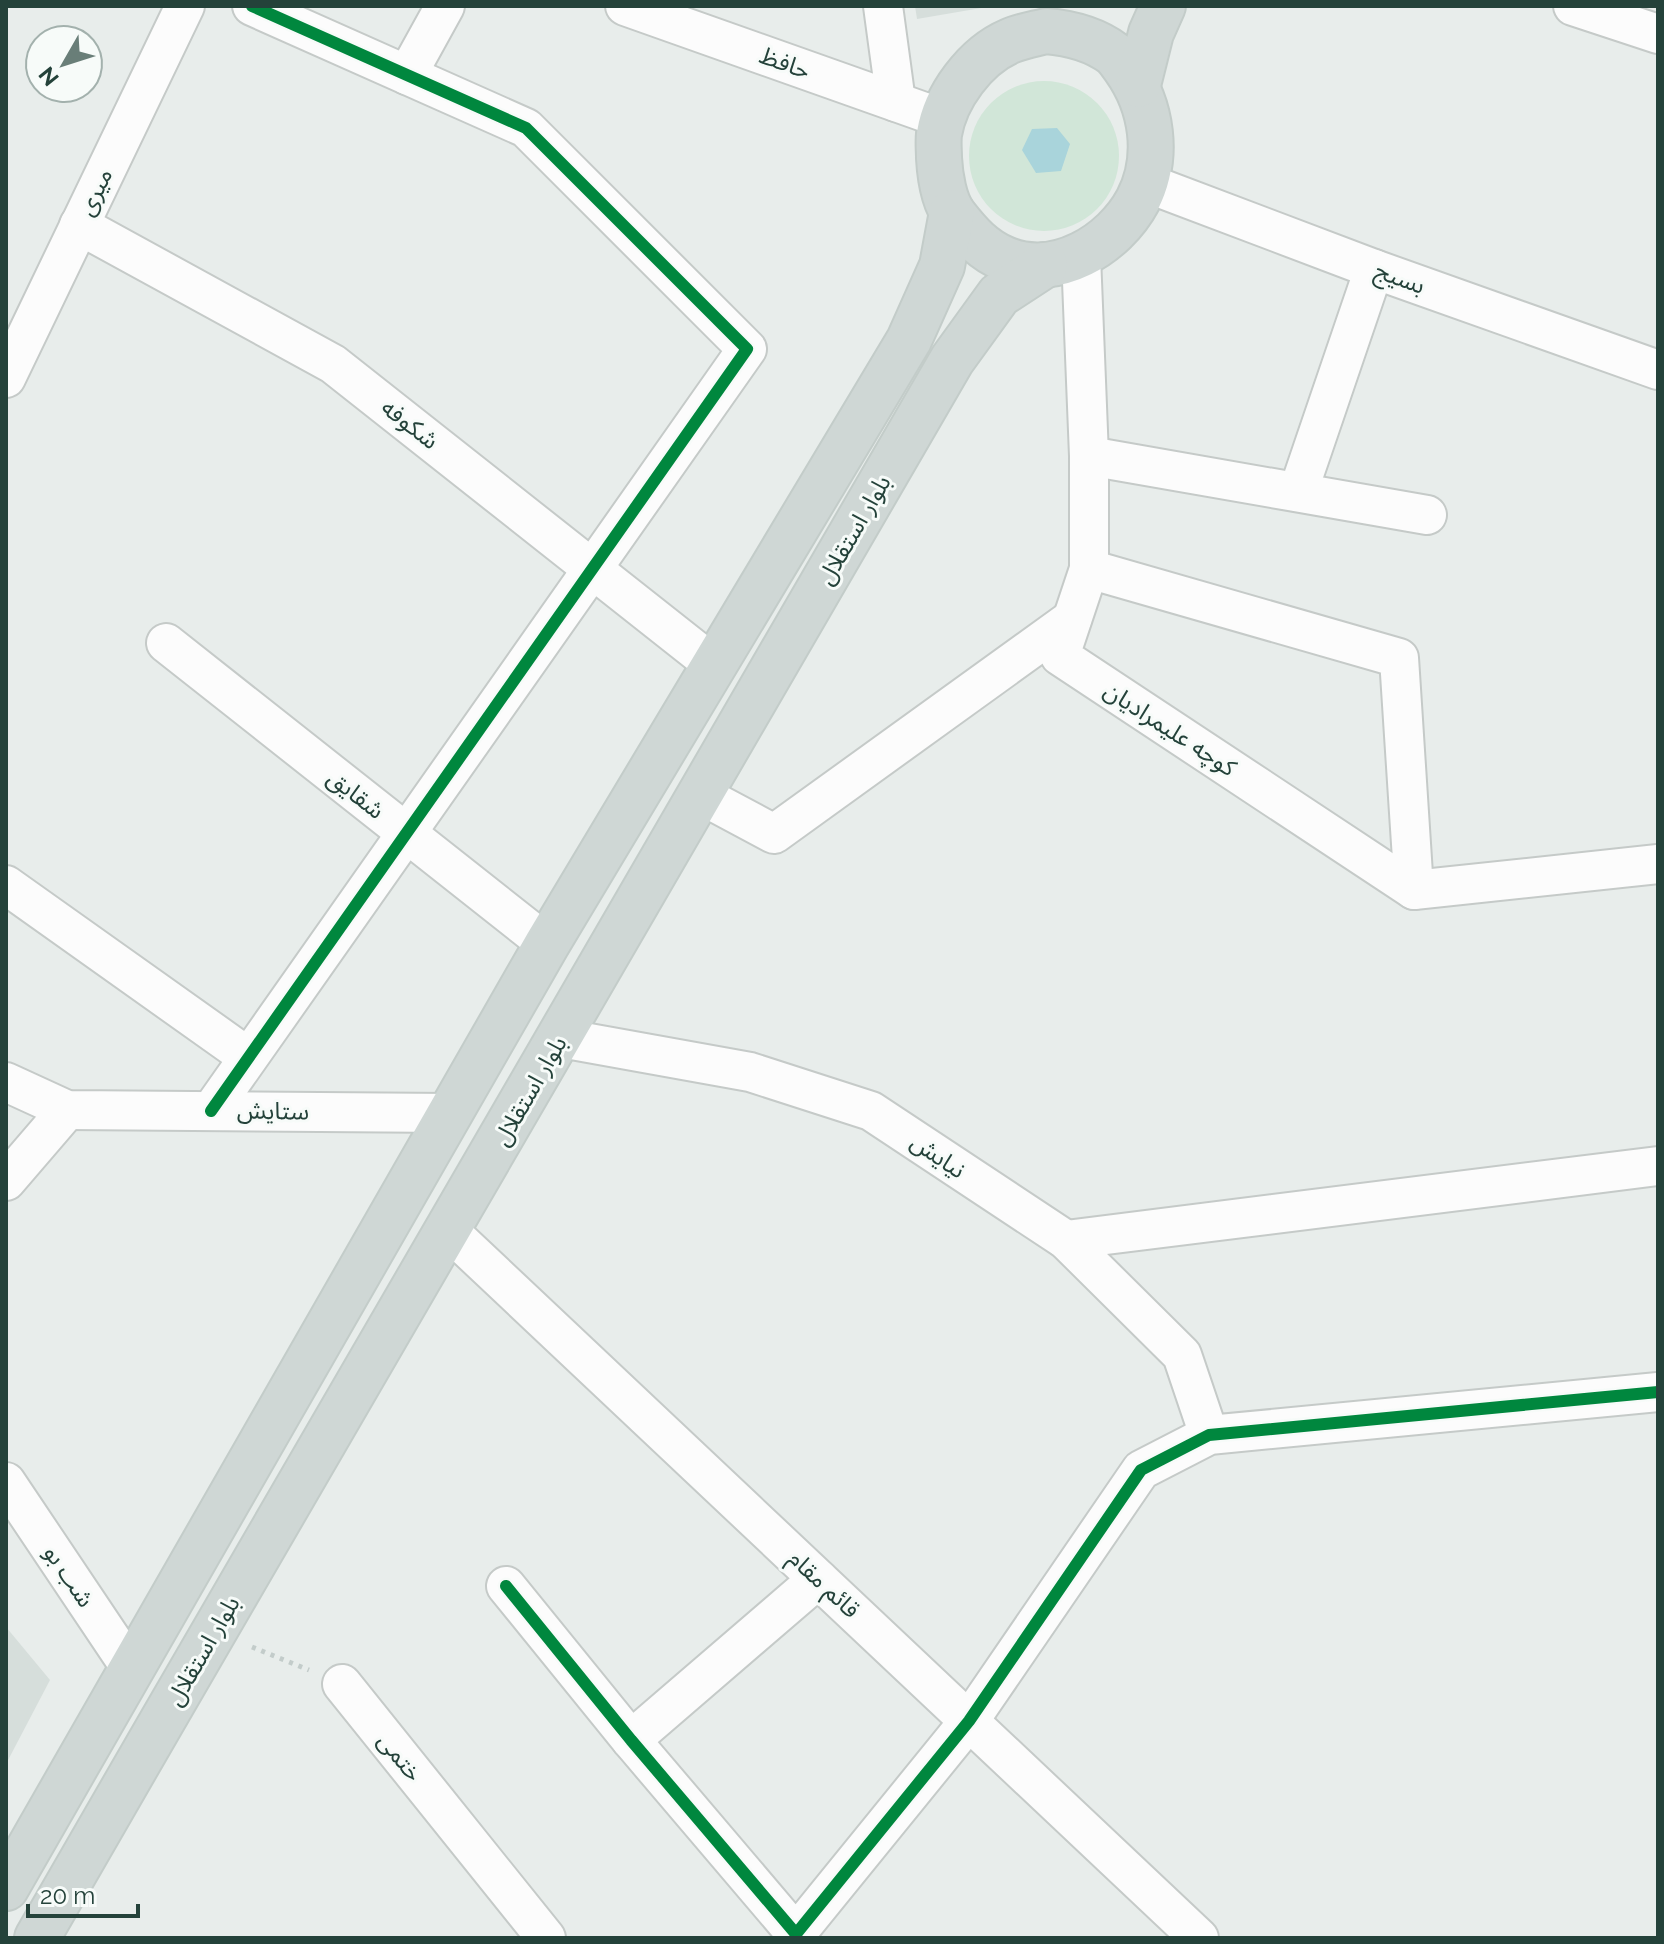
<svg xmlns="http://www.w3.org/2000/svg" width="1664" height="1944" viewBox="0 0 1664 1944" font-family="Raleway,'Noto Sans Arabic',sans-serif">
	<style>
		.built { fill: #d6dedb }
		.green { fill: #d1e6d8 }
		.water { fill: #a9d4db }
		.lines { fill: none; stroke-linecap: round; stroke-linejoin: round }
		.minor-casing { stroke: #c5cac8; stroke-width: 42 }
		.major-casing { stroke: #c3ccc9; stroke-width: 48 }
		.path { stroke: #c3ccca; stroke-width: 5; stroke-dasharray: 4 6; stroke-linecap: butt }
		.minor { stroke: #fcfcfc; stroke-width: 38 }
		.major { stroke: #cfd7d5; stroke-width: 44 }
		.cycleway-casing { stroke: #f7fbf9; stroke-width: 17 }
		.cycleway { stroke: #00873e; stroke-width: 12 }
		.labels { text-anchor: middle; stroke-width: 6; stroke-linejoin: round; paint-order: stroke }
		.street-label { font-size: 24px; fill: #24423a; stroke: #f7fbf9 }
	</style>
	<rect width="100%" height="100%" fill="#e8edeb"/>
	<g class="built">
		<polygon points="915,6 993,6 917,19"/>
		<polygon points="6,1627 50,1680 6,1764"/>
	</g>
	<circle class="green" cx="1044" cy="156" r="75"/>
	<polygon class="water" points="1057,128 1070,144 1061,171 1036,173 1022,150 1032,129"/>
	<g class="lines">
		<defs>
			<g id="minor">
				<polyline points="625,6 944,119"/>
				<polyline points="883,6 896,102"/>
				<polyline points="1573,6 1658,34"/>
				<polyline points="407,75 445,6"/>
				<polyline points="1144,182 1374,269 1658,370"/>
				<polyline points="79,225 333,364 714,665"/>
				<polyline points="1081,256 1089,456 1089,569 1060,656 1414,890 1658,864"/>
				<polyline points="6,378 185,6"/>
				<polyline points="1089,456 1427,515"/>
				<polyline points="1298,492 1374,269"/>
				<polyline points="1089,569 1399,658 1414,890"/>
				<polyline points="166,643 547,944"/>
				<polyline points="701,795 774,834 1072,619"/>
				<polyline points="6,885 248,1057"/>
				<polyline points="561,1038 750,1072 871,1111 1066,1240 1182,1355 1209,1435"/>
				<polyline points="6,1082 67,1110 451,1113"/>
				<polyline points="211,1111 747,349 526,128 252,6"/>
				<polyline points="6,1181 67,1110"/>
				<polyline points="448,1230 1199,1938"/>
				<polyline points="1066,1240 1658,1166"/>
				<polyline points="6,1482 132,1670"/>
				<polyline points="506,1586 631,1740 796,1934 969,1721 1141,1470 1209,1435 1658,1392"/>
				<polyline points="342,1684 546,1938"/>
				<polyline points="631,1740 818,1579"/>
			</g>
			<g id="major">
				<path d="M 1046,31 C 1070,33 1094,39 1114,54 C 1118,58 1122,64 1125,68 C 1152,106 1160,157 1138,200 C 1114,245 1056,280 1005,259 C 983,250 969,234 955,216 C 944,202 940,176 939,158 C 939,151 938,142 939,134 C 945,97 975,56 1010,41 C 1021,36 1034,34 1046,31 Z"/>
				<polyline points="1138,85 1151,33 1163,6"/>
				<polyline points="6,1888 547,944 909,340 942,266 952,212"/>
				<path d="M 37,1938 C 340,1411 648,887 952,360 L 999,295 L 1045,265"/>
			</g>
		</defs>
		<use href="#minor" class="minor-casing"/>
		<use href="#major" class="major-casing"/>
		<polyline class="path" points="252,1647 309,1670"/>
		<use href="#minor" class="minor"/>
		<use href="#major" class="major"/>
		<defs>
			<g id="cycleway">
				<polyline points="211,1111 747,349 526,128 252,6"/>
				<polyline points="506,1586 631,1740 796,1934 969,1721 1141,1470 1209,1435 1658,1392"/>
			</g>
		</defs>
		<use href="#cycleway" class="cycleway-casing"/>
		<use href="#cycleway" class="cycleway"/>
	</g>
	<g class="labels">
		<g class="street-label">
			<text transform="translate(785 63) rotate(20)" y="8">حافظ</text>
			<text transform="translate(95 192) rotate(-64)" y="8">میری</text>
			<text transform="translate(1400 278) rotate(20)" y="8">بسیج</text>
			<text transform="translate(410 424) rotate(38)" y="8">شکوفه</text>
			<text transform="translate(854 530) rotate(-60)" y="8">بلوار استقلال</text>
			<text transform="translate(1170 729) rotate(33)" y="8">کوچه علیمرادیان</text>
			<text transform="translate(356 794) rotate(38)" y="8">شقایق</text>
			<text transform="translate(530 1091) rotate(-60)" y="8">بلوار استقلال</text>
			<text transform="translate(273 1111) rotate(1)" y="8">ستایش</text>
			<text transform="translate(938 1156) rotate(34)" y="8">نیایش</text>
			<text transform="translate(69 1576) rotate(56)" y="8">شب بو</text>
			<text transform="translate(824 1584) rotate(43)" y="8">قائم مقام</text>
			<text transform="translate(203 1651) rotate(-60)" y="8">بلوار استقلال</text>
			<text transform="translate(400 1757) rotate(51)" y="8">ختمی</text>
		</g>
	</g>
	<rect width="1664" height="1944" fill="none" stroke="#24423a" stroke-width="16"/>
	<g transform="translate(64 64) rotate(231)"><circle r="38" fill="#f7fbf9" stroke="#a3b1ad" stroke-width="2"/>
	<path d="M0-6L14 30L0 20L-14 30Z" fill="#697e78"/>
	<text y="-12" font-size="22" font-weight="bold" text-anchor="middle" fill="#24423a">N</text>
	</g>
	<path d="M28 1904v12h110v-12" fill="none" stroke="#24423a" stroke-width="4"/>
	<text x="40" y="1904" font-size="24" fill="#24423a" stroke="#f7fbf9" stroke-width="6" paint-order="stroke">20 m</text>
</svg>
